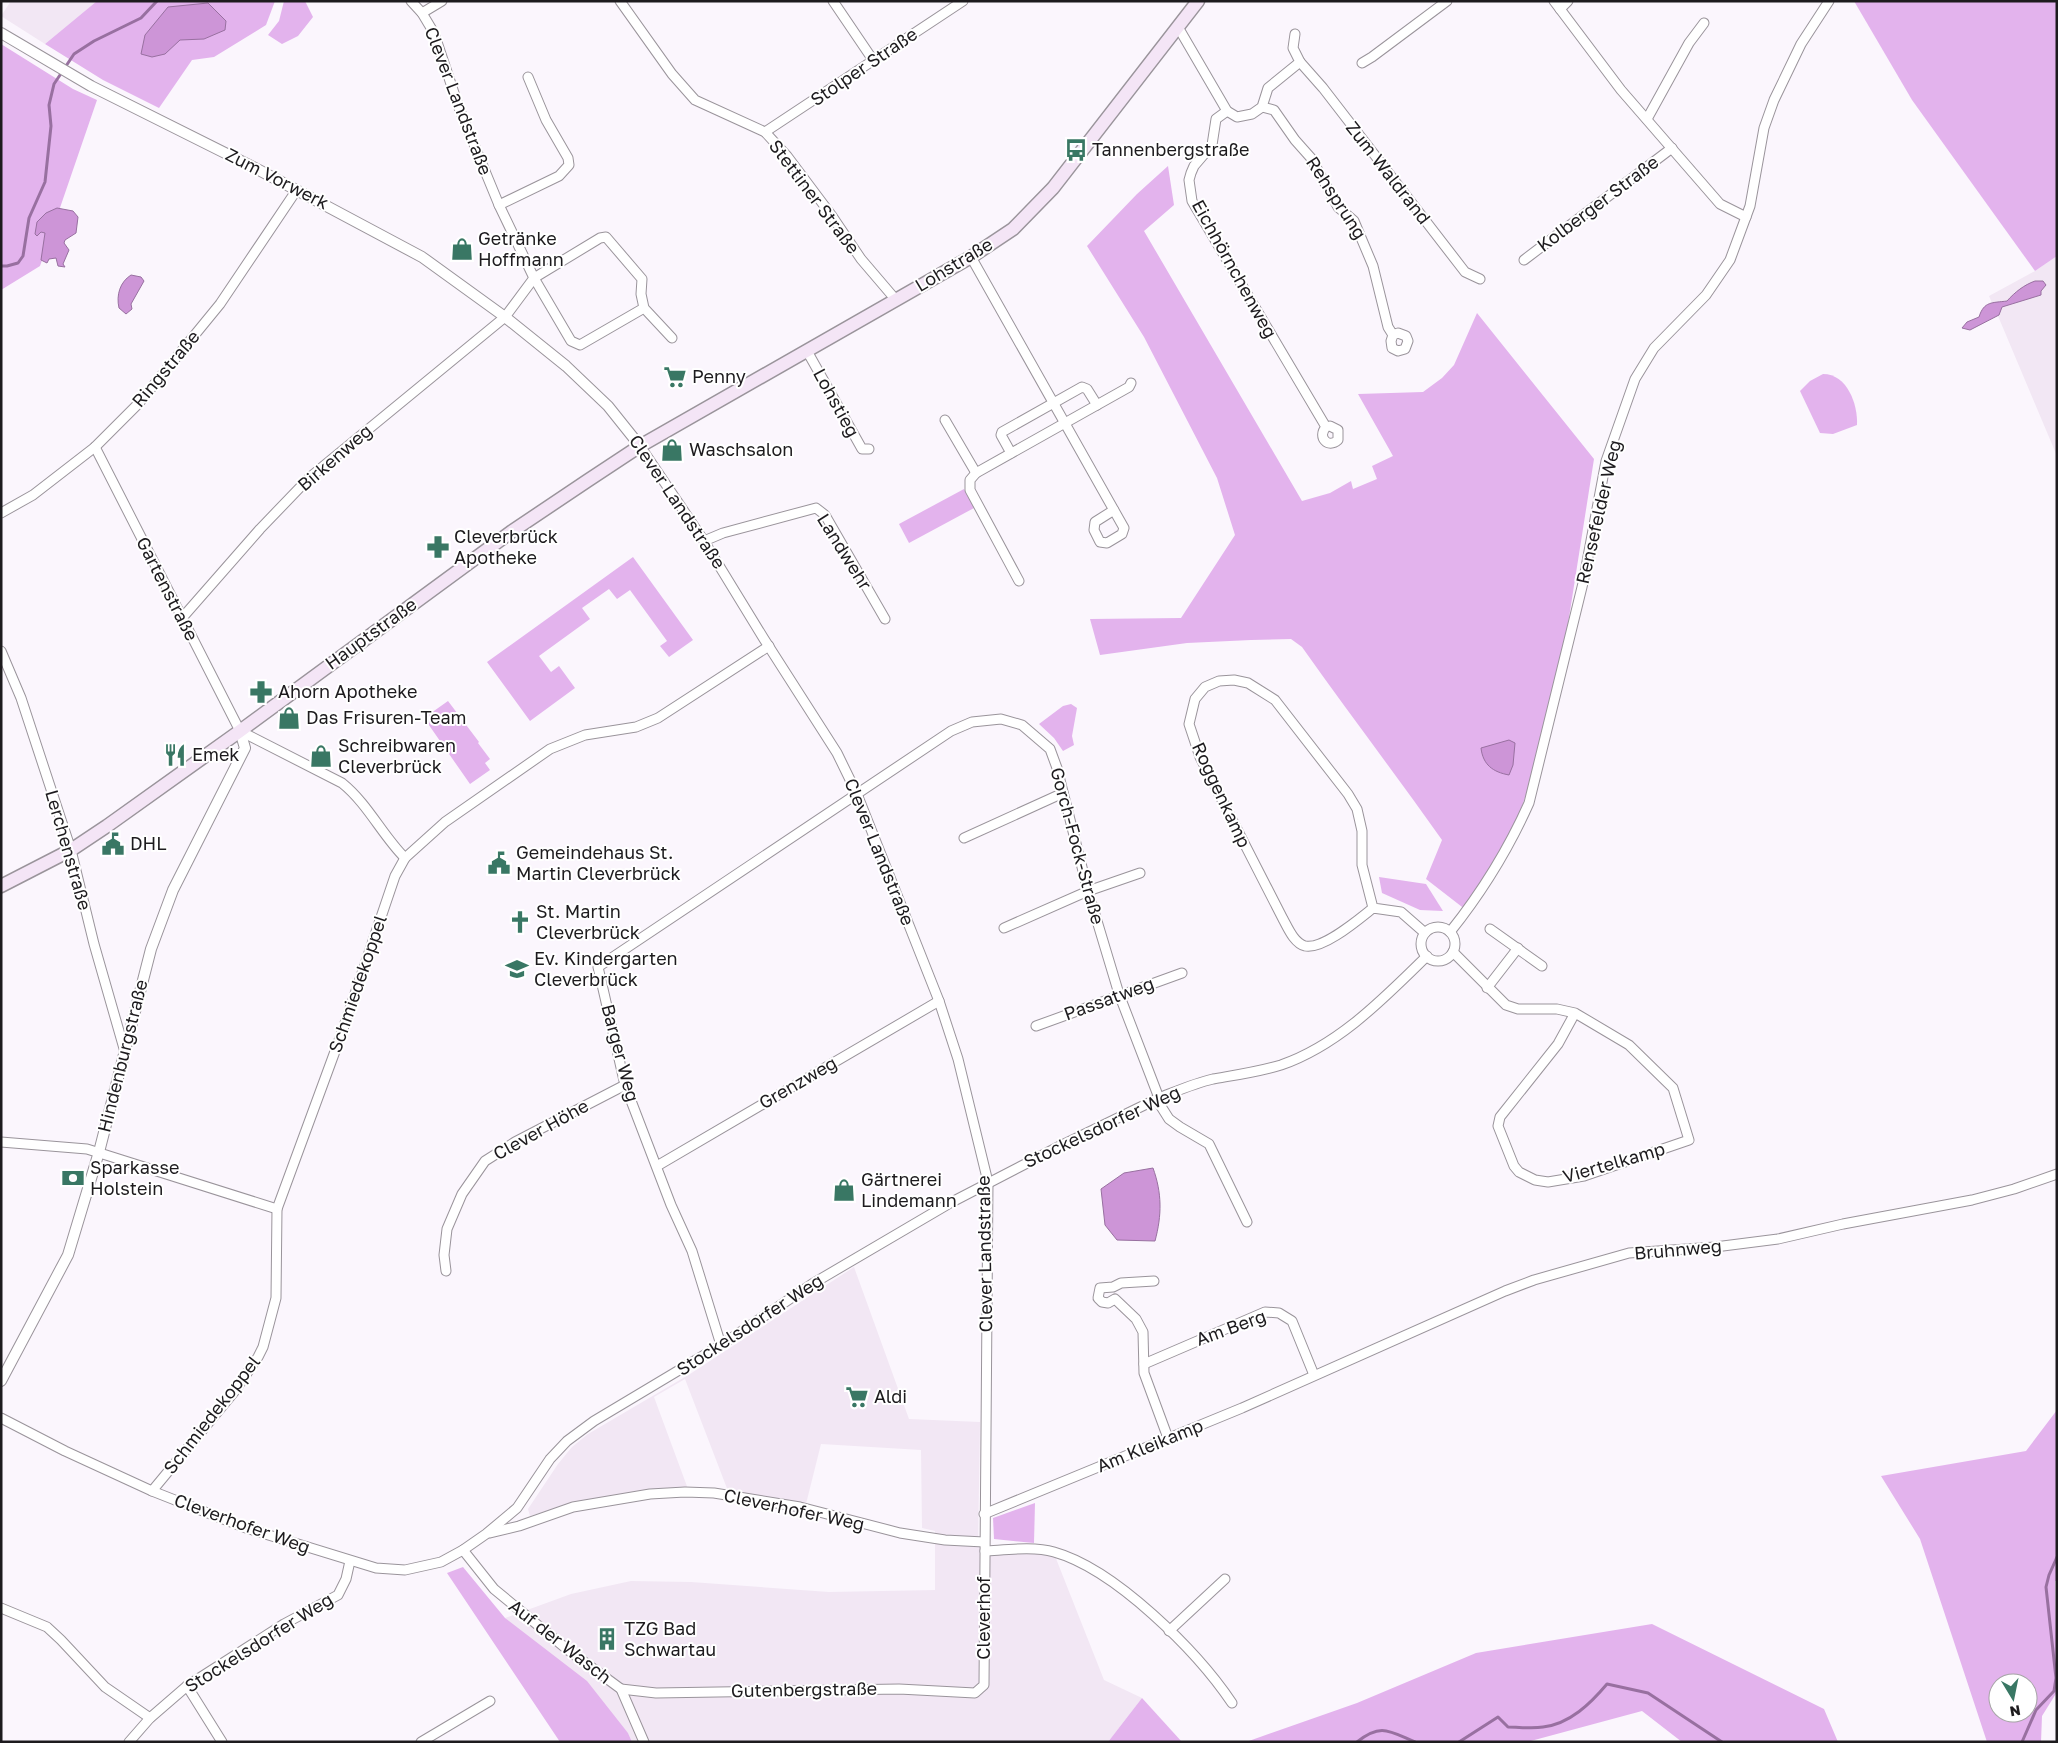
<svg xmlns="http://www.w3.org/2000/svg" width="2058" height="1743" viewBox="0 0 2058 1743" font-family="'Golos Text',sans-serif">
	<style>
		.built { fill: #f2e7f4 }
		.green { fill: #e3b3ed; fill-rule: evenodd }
		.water { fill: #cd95d7; stroke: #9870a0 }
		.lines { fill: none; stroke-linecap: round; stroke-linejoin: round }
		.stream { stroke: #9870a0; stroke-width: 3 }
		.minor-casing { stroke: #9a949b; stroke-width: 11 }
		.tertiary-casing { stroke: #9a949b; stroke-width: 12 }
		.secondary-casing { stroke: #9a949b; stroke-width: 15 }
		.minor { stroke: #fff; stroke-width: 9 }
		.tertiary { stroke: #fff; stroke-width: 10 }
		.secondary { stroke: #f4e5f6; stroke-width: 12 }
		.labels { text-anchor: middle; stroke-width: 4; stroke-linejoin: round; paint-order: stroke }
		.street-label { font-size: 18px; fill: #1d1b1e; stroke: #fff }
		.poi-label { font-size: 18px; fill: #1d1b1e; stroke: #fff; text-anchor: start }
	</style>
	<rect width="100%" height="100%" fill="#fbf6fd"/>
	<g class="built">
		<polygon points="11,1 97,1 45,44 1,16"/>
		<polygon points="2057,256 2057,456 1998,316 2002,307 2041,295 2015,292 2007,301 1992,303 1989,296 2035,271"/>
		<polygon points="854,1267 909,1419 980,1422 978,1547 1055,1556 1104,1680 1142,1698 1108,1742 632,1742 628,1733 505,1618 571,1594 631,1581 691,1582 829,1592 935,1590 935,1531 922,1528 921,1450 821,1444 806,1504 728,1491 685,1379 654,1397 688,1489 650,1490 572,1503 530,1516 528,1509 558,1464 572,1447 588,1434 690,1374"/>
	</g>
	<g class="green">
		<polygon points="97,1 275,1 266,25 214,57 192,60 159,108 103,80 45,44"/>
		<polygon points="284,1 305,1 313,17 298,36 282,44 268,35 279,21"/>
		<polygon points="1854,1 2057,1 2057,256 2035,271 1912,100"/>
		<polygon points="1,44 73,89 97,100 40,266 1,290"/>
		<path d="M 1168,166 L 1174,205 L 1144,231 L 1302,501 L 1330,493 L 1351,481 L 1353,489 L 1377,479 L 1372,466 L 1393,456 L 1358,394 L 1423,392 L 1442,378 L 1454,365 L 1477,313 L 1594,459 L 1553,719 L 1507,848 L 1466,910 L 1426,879 L 1442,840 C 1396,775 1348,712 1302,647 L 1291,639 L 1251,640 L 1187,643 L 1100,655 L 1090,619 L 1181,618 L 1235,535 L 1217,478 L 1144,337 L 1087,246 L 1137,194 Z"/>
		<path d="M 1823,374 C 1847,374 1858,404 1857,425 L 1833,434 L 1820,433 L 1800,391 L 1810,381 Z"/>
		<polygon points="964,489 974,508 909,543 899,524"/>
		<polygon points="633,557 693,640 669,657 660,646 667,641 630,590 617,599 609,589 582,608 590,619 539,656 551,672 559,666 575,688 530,721 487,662"/>
		<polygon points="448,701 479,742 478,743 490,759 485,763 490,770 470,784 424,718"/>
		<polygon points="1071,704 1077,708 1072,736 1074,745 1063,751 1054,738 1039,724 1063,706"/>
		<polygon points="1379,877 1426,884 1443,911 1420,910 1382,893"/>
		<path d="M 2057,1410 L 2057,1581 L 2055,1581 L 2057,1692 L 2042,1716 L 2041,1742 L 1987,1742 L 1920,1539 L 1881,1476 L 2026,1451 ZM 1998,1683 L 2028,1683 L 2028,1713 L 1998,1713 Z"/>
		<polygon points="1035,1503 1034,1543 994,1539 993,1518"/>
		<polygon points="463,1567 505,1618 587,1681 628,1733 632,1742 560,1742 447,1573"/>
		<polygon points="1652,1624 1824,1709 1838,1742 1682,1742 1642,1711 1527,1742 1246,1742 1357,1703 1476,1653"/>
		<polygon points="1142,1698 1182,1742 1108,1742"/>
	</g>
	<g class="water">
		<polygon points="208,3 226,21 225,30 204,39 180,40 165,54 152,57 141,54 145,35 168,7"/>
		<polygon points="57,208 73,211 78,217 76,233 65,240 64,243 69,250 63,264 65,267 58,266 56,258 49,259 47,263 41,260 45,233 41,232 37,236 35,234 37,222 46,213"/>
		<path d="M 131,275 L 141,277 L 144,281 L 131,304 L 132,309 L 126,314 L 119,308 C 116,295 120,282 131,275 Z"/>
		<path d="M 2035,281 L 2043,281 L 2046,285 L 2041,291 L 2041,295 L 2002,307 L 1999,315 L 1970,330 L 1962,328 L 1967,322 L 1979,317 C 1984,301 1992,303 2007,301 C 2015,292 2024,285 2035,281 Z"/>
		<path d="M 1509,740 L 1515,743 L 1513,765 L 1509,775 C 1493,772 1483,765 1481,748 Z"/>
		<path d="M 1153,1168 C 1162,1193 1162,1215 1155,1241 L 1117,1240 L 1105,1225 L 1101,1189 L 1124,1173 Z"/>
	</g>
	<g class="lines">
		<g class="stream">
			<polyline points="1,266 7,266 18,263 23,256 29,218 45,182 51,126 49,105 54,84 74,54 94,41 141,18 157,1"/>
			<path d="M 1357,1742 C 1381,1723 1389,1731 1415,1742"/>
			<path d="M 1459,1742 L 1498,1717 L 1508,1727 C 1519,1727 1532,1729 1543,1727 C 1570,1724 1591,1703 1607,1684 L 1648,1693 L 1722,1742"/>
			<polyline points="2022,1742 2036,1710 2054,1691 2056,1678 2046,1587 2049,1575 2057,1557"/>
		</g>
		<defs>
			<g id="minor">
				<polyline points="620,1 672,74 695,100 765,132 787,156 832,216 861,259 896,300"/>
				<polyline points="833,1 873,60"/>
				<polyline points="1554,1 1621,90 1720,204 1746,217"/>
				<polyline points="1560,9 1568,1"/>
				<polyline points="422,13 442,1"/>
				<polyline points="1178,27 1227,111 1237,117 1252,114 1262,107 1268,88 1300,62 1293,48 1295,34"/>
				<polyline points="1300,62 1323,88 1465,272 1480,279"/>
				<polyline points="1362,63 1372,57 1447,1"/>
				<polyline points="1262,107 1274,110 1295,140 1311,158 1338,207 1354,221 1373,266 1388,327 1393,335 1391,341 1392,348 1398,351 1405,349 1408,341 1406,336 1398,333 1393,335"/>
				<path d="M 1227,111 L 1216,119 L 1212,145 L 1194,166 L 1191,173 L 1189,180 L 1192,201 L 1326,427 C 1317,437 1328,449 1338,440 L 1338,430 L 1330,426 L 1326,427"/>
				<polyline points="1647,119 1689,43 1704,23"/>
				<polyline points="765,132 963,1"/>
				<polyline points="499,205 559,176 569,165 568,158 546,120 528,77"/>
				<polyline points="971,257 1124,528 1122,534 1107,543 1100,542 1094,530 1095,522 1114,510"/>
				<polyline points="1524,260 1672,148"/>
				<polyline points="644,308 641,294 642,279 606,237 600,238 534,278 571,341 580,345 644,308 672,338"/>
				<polyline points="807,351 862,449 869,449"/>
				<polyline points="945,420 976,473"/>
				<path d="M 95,447 L 240,731 L 342,783 C 368,804 382,835 405,858"/>
				<polyline points="1011,453 1001,435 1002,432 1082,387 1087,389 1097,405"/>
				<polyline points="1,513 33,495 95,447 139,403 220,304 296,191"/>
				<polyline points="704,541 723,533 816,508 825,515 885,619"/>
				<polyline points="1019,581 970,490 970,480 976,473 1129,387 1131,383"/>
				<polyline points="182,618 260,529 309,478 505,317 534,278 499,205 459,108 434,33 422,13 411,1"/>
				<polyline points="1,651 21,698 71,850 94,944 125,1052"/>
				<polyline points="964,838 1063,793"/>
				<path d="M 1373,908 C 1359,919 1323,950 1305,946 C 1294,943 1288,928 1283,919 L 1200,757 L 1189,724 L 1195,699 L 1205,687 L 1219,681 L 1234,680 L 1248,683 L 1275,700 L 1348,794 L 1357,809 L 1362,831 L 1362,865 L 1373,908 L 1401,912 L 1425,933"/>
				<circle cx="1438" cy="944" r="17"/>
				<polyline points="1004,928 1088,891 1140,873"/>
				<polyline points="1490,929 1542,966"/>
				<path d="M 1450,932 C 1482,892 1508,850 1529,803 L 1583,583 L 1606,461 L 1635,379 L 1654,348 L 1706,295 L 1730,260 L 1750,206 L 1764,128 L 1774,100 L 1801,44 L 1829,1"/>
				<polyline points="1453,952 1506,1005 1518,1009 1557,1009 1575,1013 1629,1045 1673,1088 1689,1140 1584,1176 1548,1182 1535,1180 1519,1172 1514,1166 1498,1126 1500,1117 1558,1044 1575,1013"/>
				<polyline points="1487,988 1518,948"/>
				<polyline points="1036,1026 1182,973"/>
				<polyline points="1157,1100 1169,1119 1180,1127 1209,1144 1247,1222"/>
				<polyline points="1,1142 87,1149 277,1209"/>
				<polyline points="657,1166 939,1001"/>
				<polyline points="446,1271 444,1255 447,1229 462,1194 485,1161 515,1142 625,1085"/>
				<polyline points="1154,1281 1121,1283 1113,1287 1100,1288 1098,1298 1102,1302 1108,1303 1115,1299 1136,1319 1143,1332 1144,1373 1168,1438"/>
				<polyline points="721,1345 692,1251 671,1205 625,1085 598,967 951,731 972,722 1001,719 1022,725 1050,749 1057,768 1088,891 1119,994 1159,1098"/>
				<polyline points="1144,1364 1265,1312 1279,1313 1292,1321 1314,1375"/>
				<path d="M 1,1418 L 65,1451 L 152,1491 L 246,1528 L 376,1568 L 405,1570 L 441,1562 L 463,1550 L 486,1534 L 517,1508 L 550,1459 L 567,1441 L 594,1421 L 721,1345 L 812,1284 L 950,1203 L 1060,1146 L 1159,1098 C 1177,1091 1195,1083 1213,1079 C 1236,1075 1258,1072 1281,1065 C 1339,1045 1384,998 1427,956"/>
				<polyline points="152,1491 234,1392 258,1357 263,1347 276,1298 277,1209 341,1035 395,876 405,858 445,822 550,749 585,735 636,727 658,718 769,646"/>
				<polyline points="984,1514 1242,1408 1505,1291 1534,1280 1629,1253 1715,1247 1778,1239 1843,1224 1972,1200 2014,1189 2057,1174"/>
				<polyline points="490,1533 519,1526 573,1507 650,1494 685,1492 714,1493 800,1507 900,1533 945,1540 984,1542"/>
				<polyline points="463,1550 494,1589 568,1650 621,1689 644,1742"/>
				<path d="M 985,1551 C 1005,1550 1034,1546 1054,1552 C 1115,1569 1197,1651 1232,1703"/>
				<polyline points="1,1608 47,1627 61,1640 105,1687 150,1718"/>
				<polyline points="1169,1631 1225,1579"/>
				<polyline points="187,1686 222,1742"/>
				<polyline points="621,1689 656,1693 899,1689 975,1693 984,1685 988,1182 958,1059 939,1001 857,794 837,753 764,639 704,541 640,446"/>
				<polyline points="129,1742 150,1718 187,1686 284,1624 338,1595 346,1579 350,1561"/>
				<polyline points="421,1742 490,1701"/>
			</g>
			<g id="tertiary">
				<polyline points="1,33 91,86 257,169 422,257 505,317 566,366 608,406 640,446"/>
				<polyline points="1,1381 68,1255 99,1152 151,949 173,890 245,748 240,731"/>
			</g>
			<polyline id="secondary" points="1,886 71,850 107,826 240,731 511,532 587,481 640,446 971,257 1013,229 1053,188 1198,1"/>
		</defs>
		<use href="#minor" class="minor-casing"/>
		<use href="#tertiary" class="tertiary-casing"/>
		<use href="#secondary" class="secondary-casing"/>
		<use href="#minor" class="minor"/>
		<use href="#tertiary" class="tertiary"/>
		<use href="#secondary" class="secondary"/>
	</g>
	<defs>
		<symbol id="bus-bare" viewBox="-9 -9 18 18"><path d="M-5-6H5V4H4V6H2V4H-2V6H-4V4H-5ZM-3.5-4V0h7V-4ZM-3.5 1.2v1.5H-2V1.2ZM2 1.2v1.5H3.5V1.2Z" fill="#397764" stroke="#fff" stroke-width="2.5" paint-order="stroke"/></symbol>
		<symbol id="shop-bare" viewBox="-9 -9 18 18"><path d="M-5-2.5h2.3a2.7 3.5 0 0 1 5.4 0H5L5.5 6h-11ZM-1.5-2.5h3a1.5 2.3 0 0 0-3 0Z" fill="#397764" stroke="#fff" stroke-width="2.5" paint-order="stroke"/></symbol>
		<symbol id="supermarket-bare" viewBox="-9 -9 18 18"><path d="M-6-5.5h2.5l.6 2H6L4.5 2H-2.5L-4.4-4H-6ZM-1.5 3.2a1.3 1.3 0 1 0 .1 0ZM3 3.2a1.3 1.3 0 1 0 .1 0Z" fill="#397764" stroke="#fff" stroke-width="2.5" paint-order="stroke"/></symbol>
		<symbol id="pharmacy-bare" viewBox="-9 -9 18 18"><path d="M-2-6h4v4h4v4h-4v4h-4v-4h-4v-4h4Z" fill="#397764" stroke="#fff" stroke-width="2.5" paint-order="stroke"/></symbol>
		<symbol id="restaurant-bare" viewBox="-9 -9 18 18"><path d="M-5-6h1v4h1v-4h1v4h1v-4h1v5L-1.5 .5V6h-2V.5L-5-1ZM5-6V6H3V1.5H1.5Q1.5-4 5-6Z" fill="#397764" stroke="#fff" stroke-width="2.5" paint-order="stroke"/></symbol>
		<symbol id="civic-bare" viewBox="-9 -9 18 18"><path d="M-.6-6.5H3V-4.5H.6V-3L4-1V1h2V6H-6V1h2V-1L-.6-3ZM-1.2 2.5V6h2.4V2.5Z" fill="#397764" stroke="#fff" stroke-width="2.5" paint-order="stroke"/></symbol>
		<symbol id="church-bare" viewBox="-9 -9 18 18"><path d="M-1.2-6h2.4v3.5h3.3v2.4h-3.3V6h-2.4V-.1h-3.3v-2.4h3.3Z" fill="#397764" stroke="#fff" stroke-width="2.5" paint-order="stroke"/></symbol>
		<symbol id="school-bare" viewBox="-9 -9 18 18"><path d="M0-5L7-2L0 1L-7-2ZM-4 1L0 2.5L4 1V4Q0 6-4 4Z" fill="#397764" stroke="#fff" stroke-width="2.5" paint-order="stroke"/></symbol>
		<symbol id="bank-bare" viewBox="-9 -9 18 18"><path d="M-6-4H6V4H-6ZM0-2.3a2.3 2.3 0 1 0 0 4.6a2.3 2.3 0 1 0 0-4.6Z" fill="#397764" stroke="#fff" stroke-width="2.5" paint-order="stroke"/></symbol>
		<symbol id="building-bare" viewBox="-9 -9 18 18"><path d="M-4-6H4V6H1V3H-1V6H-4ZM-2.5-4.3h1.7v1.8h-1.7ZM.8-4.3h1.7v1.8H.8ZM-2.5-1h1.7V.8h-1.7ZM.8-1h1.7V.8H.8Z" fill="#397764" stroke="#fff" stroke-width="2.5" paint-order="stroke"/></symbol>
	</defs>
	<g fill-rule="evenodd">
		<use href="#bus-bare" x="1060" y="134" width="32" height="32"/>
		<use href="#shop-bare" x="446" y="233" width="32" height="32"/>
		<use href="#supermarket-bare" x="659" y="361" width="32" height="32"/>
		<use href="#shop-bare" x="656" y="434" width="32" height="32"/>
		<use href="#pharmacy-bare" x="422" y="531" width="32" height="32"/>
		<use href="#pharmacy-bare" x="245" y="676" width="32" height="32"/>
		<use href="#shop-bare" x="273" y="702" width="32" height="32"/>
		<use href="#restaurant-bare" x="159" y="739" width="32" height="32"/>
		<use href="#shop-bare" x="305" y="740" width="32" height="32"/>
		<use href="#civic-bare" x="97" y="828" width="32" height="32"/>
		<use href="#civic-bare" x="483" y="847" width="32" height="32"/>
		<use href="#church-bare" x="504" y="906" width="32" height="32"/>
		<use href="#school-bare" x="501" y="953" width="32" height="32"/>
		<use href="#bank-bare" x="57" y="1162" width="32" height="32"/>
		<use href="#shop-bare" x="828" y="1174" width="32" height="32"/>
		<use href="#supermarket-bare" x="841" y="1381" width="32" height="32"/>
		<use href="#building-bare" x="591" y="1623" width="32" height="32"/>
	</g>
	<g class="labels">
		<g class="street-label">
			<text transform="translate(864 67) rotate(-34)" y="6">Stolper Straße</text>
			<text transform="translate(458 101) rotate(69)" y="6">Clever Landstraße</text>
			<text transform="translate(1388 173) rotate(52)" y="6">Zum Waldrand</text>
			<text transform="translate(277 179) rotate(27)" y="6">Zum Vorwerk</text>
			<text transform="translate(814 197) rotate(53)" y="6">Stettiner Straße</text>
			<text transform="translate(1336 198) rotate(57)" y="6">Rehsprung</text>
			<text transform="translate(1598 204) rotate(-37)" y="6">Kolberger Straße</text>
			<text transform="translate(954 265) rotate(-31)" y="6">Lohstraße</text>
			<text transform="translate(1234 269) rotate(61)" y="6">Eichhörnchenweg</text>
			<text transform="translate(166 369) rotate(-50)" y="6">Ringstraße</text>
			<text transform="translate(836 403) rotate(61)" y="6">Lohstieg</text>
			<text transform="translate(335 458) rotate(-41)" y="6">Birkenweg</text>
			<text transform="translate(677 502) rotate(56)" y="6">Clever Landstraße</text>
			<text transform="translate(1599 512) rotate(-77)" y="6">Rensefelder Weg</text>
			<text transform="translate(844 552) rotate(58)" y="6">Landwehr</text>
			<text transform="translate(167 589) rotate(63)" y="6">Gartenstraße</text>
			<text transform="translate(371 634) rotate(-36)" y="6">Hauptstraße</text>
			<text transform="translate(1221 795) rotate(65)" y="6">Roggenkamp</text>
			<text transform="translate(1077 846) rotate(75)" y="6">Gorch-Fock-Straße</text>
			<text transform="translate(68 850) rotate(74)" y="6">Lerchenstraße</text>
			<text transform="translate(879 852) rotate(68)" y="6">Clever Landstraße</text>
			<text transform="translate(358 984) rotate(-71)" y="6">Schmiedekoppel</text>
			<text transform="translate(1109 999) rotate(-20)" y="6">Passatweg</text>
			<text transform="translate(620 1053) rotate(75)" y="6">Barger Weg</text>
			<text transform="translate(123 1056) rotate(-76)" y="6">Hindenburgstraße</text>
			<text transform="translate(798 1083) rotate(-30)" y="6">Grenzweg</text>
			<text transform="translate(1102 1127) rotate(-25)" y="6">Stockelsdorfer Weg</text>
			<text transform="translate(541 1130) rotate(-29)" y="6">Clever Höhe</text>
			<text transform="translate(1614 1163) rotate(-16)" y="6">Viertelkamp</text>
			<text transform="translate(1678 1250) rotate(-5)" y="6">Bruhnweg</text>
			<text transform="translate(985 1254) rotate(-91)" y="6">Clever Landstraße</text>
			<text transform="translate(750 1325) rotate(-33)" y="6">Stockelsdorfer Weg</text>
			<text transform="translate(1231 1328) rotate(-20)" y="6">Am Berg</text>
			<text transform="translate(212 1415) rotate(-52)" y="6">Schmiedekoppel</text>
			<text transform="translate(1150 1446) rotate(-22)" y="6">Am Kleikamp</text>
			<text transform="translate(794 1510) rotate(12)" y="6">Cleverhofer Weg</text>
			<text transform="translate(242 1524) rotate(20)" y="6">Cleverhofer Weg</text>
			<text transform="translate(984 1618) rotate(-90)" y="6">Cleverhof</text>
			<text transform="translate(560 1642) rotate(38)" y="6">Auf der Wasch</text>
			<text transform="translate(259 1643) rotate(-32)" y="6">Stockelsdorfer Weg</text>
			<text transform="translate(804 1690) rotate(-1)" y="6">Gutenbergstraße</text>
		</g>
		<g class="poi-label">
			<text x="1092" y="156">Tannenbergstraße</text>
			<text x="478" y="245">Getränke<tspan x="478" dy="21">Hoffmann</tspan></text>
			<text x="692" y="383">Penny</text>
			<text x="689" y="456">Waschsalon</text>
			<text x="454" y="543">Cleverbrück<tspan x="454" dy="21">Apotheke</tspan></text>
			<text x="278" y="698">Ahorn Apotheke</text>
			<text x="306" y="724">Das Frisuren-Team</text>
			<text x="338" y="752">Schreibwaren<tspan x="338" dy="21">Cleverbrück</tspan></text>
			<text x="192" y="761">Emek</text>
			<text x="130" y="850">DHL</text>
			<text x="516" y="859">Gemeindehaus St.<tspan x="516" dy="21">Martin Cleverbrück</tspan></text>
			<text x="536" y="918">St. Martin<tspan x="536" dy="21">Cleverbrück</tspan></text>
			<text x="534" y="965">Ev. Kindergarten<tspan x="534" dy="21">Cleverbrück</tspan></text>
			<text x="90" y="1174">Sparkasse<tspan x="90" dy="21">Holstein</tspan></text>
			<text x="861" y="1186">Gärtnerei<tspan x="861" dy="21">Lindemann</tspan></text>
			<text x="874" y="1403">Aldi</text>
			<text x="624" y="1635">TZG Bad<tspan x="624" dy="21">Schwartau</tspan></text>
		</g>
	</g>
	<rect width="2058" height="1743" fill="none" stroke="#1d1b1e" stroke-width="5"/>
	<g transform="translate(2013 1698) rotate(170)"><circle r="24" fill="#ffffff" stroke="#a5a4a5"/>
	<path d="M0-4L9 19L0 12L-9 19Z" fill="#397764"/>
	<text y="-8" font-size="14" font-weight="bold" text-anchor="middle" fill="#1d1b1e">N</text>
	</g>
</svg>
